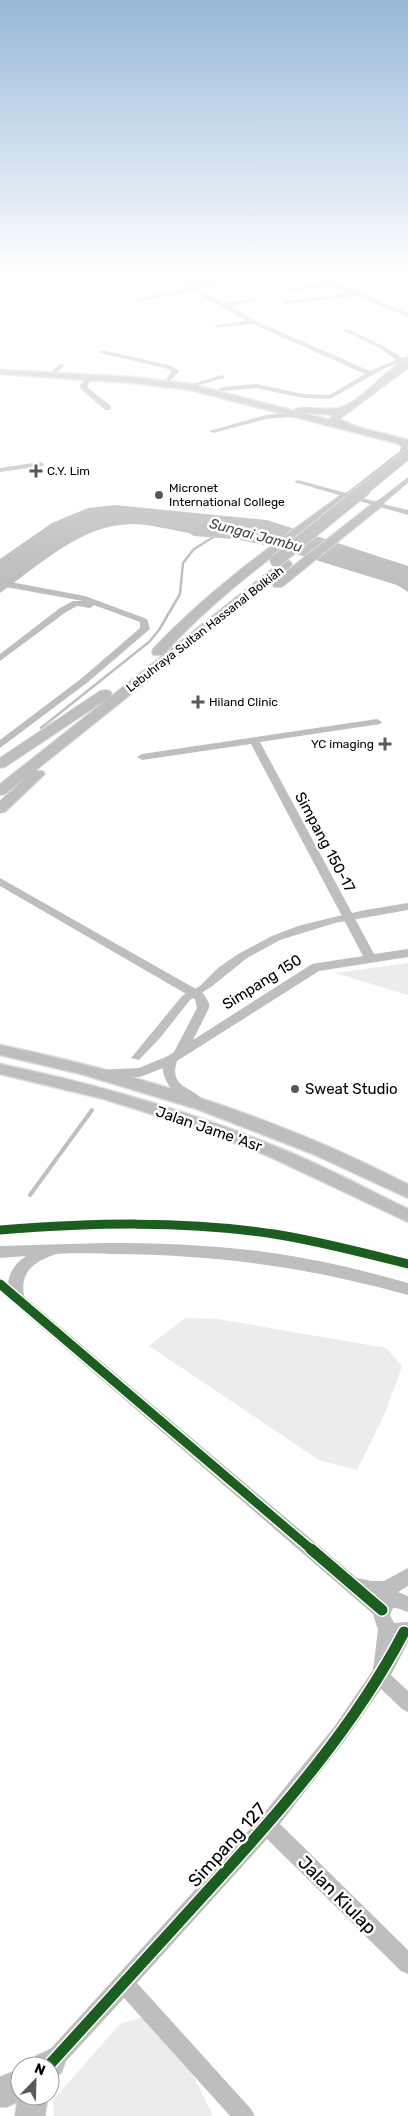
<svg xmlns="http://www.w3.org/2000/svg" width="408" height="2116" viewBox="0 0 408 2116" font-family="Rubik,sans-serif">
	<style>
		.green { fill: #ececec }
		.water { fill: #bfbfbf }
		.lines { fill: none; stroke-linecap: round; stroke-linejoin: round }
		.stream-far1 { stroke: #bfbfbf; stroke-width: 2.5 }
		.stream { stroke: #bfbfbf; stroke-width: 4 }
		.major-casing { stroke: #dbdbdb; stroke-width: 3 }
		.highway-casing { stroke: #dbdbdb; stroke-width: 2 }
		.minor { fill: #bebebe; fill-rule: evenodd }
		.major { fill: #bebebe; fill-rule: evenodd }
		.highway { fill: #bebebe; fill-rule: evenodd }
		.highway-bridge-far1-casing { stroke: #dbdbdb; stroke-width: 11; stroke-linecap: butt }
		.highway-bridge-casing { stroke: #dbdbdb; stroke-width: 14; stroke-linecap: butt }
		.highway-bridge-far1 { stroke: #bebebe; stroke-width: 10 }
		.highway-bridge { stroke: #bebebe; stroke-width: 12 }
		.cycleway-far1-casing { stroke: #fff; stroke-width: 12 }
		.cycleway-casing { stroke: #fff; stroke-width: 14 }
		.cycleway-far1 { stroke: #1b5e20; stroke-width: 9 }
		.cycleway { stroke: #1b5e20; stroke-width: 11 }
		.poi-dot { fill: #595959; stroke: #fff; stroke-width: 2 }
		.labels { text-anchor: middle; stroke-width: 5; stroke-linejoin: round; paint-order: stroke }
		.far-poi-label { font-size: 12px; fill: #000; stroke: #fff; text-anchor: start }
		.far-street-label { font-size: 12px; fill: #000; stroke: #fff }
		.far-water-label { font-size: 14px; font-style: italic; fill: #444; stroke: #fff }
		.street-label { font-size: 15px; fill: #000; stroke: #fff }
		.poi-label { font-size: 15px; fill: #000; stroke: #fff; text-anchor: start }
		.near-street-label { font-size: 18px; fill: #000; stroke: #fff }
	</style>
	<rect width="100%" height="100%" fill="#fff"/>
	<g class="green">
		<polygon points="371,277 408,277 408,286 373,281"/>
		<polygon points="408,963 408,995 335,973"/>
		<polygon points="185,1318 218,1319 386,1348 402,1366 386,1411 357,1470 319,1460 149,1346"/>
		<polygon points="144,2017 184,2057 213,2116 54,2116 53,2100 120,2024"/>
	</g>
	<g class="water">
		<path d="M 115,505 L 267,520 L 408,566 L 408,592 L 397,585 L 270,546 L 235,539 L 194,536 L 189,533 C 170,530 150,524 131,524 C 80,525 40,565 0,593 L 0,559 L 52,523 L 88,508 Z"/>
		<polygon points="408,903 408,910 335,923 280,940 247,958 211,987 190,1000 160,1038 139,1060 131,1058 182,996 200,986 218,968 238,954 272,936 298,926 330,918 365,910"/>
	</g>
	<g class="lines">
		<polyline class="stream-far1" points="41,728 149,642 159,630 180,594 183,563 194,549 215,536"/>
		<polyline class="stream" points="30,1195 92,1110"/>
		<defs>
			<g id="major">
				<polygon points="0,370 132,377 190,384 408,440 408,446 190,390 132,383 0,374"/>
				<path d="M 0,1045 C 139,1074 276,1117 403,1182 L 408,1184 L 408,1198 L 313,1154 L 197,1109 L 81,1074 L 0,1055 Z"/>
				<path d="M 0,1064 C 95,1084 187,1110 277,1147 C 322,1165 365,1188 408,1209 L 408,1222 L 268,1156 L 202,1130 L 104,1099 L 0,1074 Z"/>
			</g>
			<g id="highway">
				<path d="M 408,360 L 408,368 L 340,419 L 360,428 L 361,430 L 360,432 L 352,432 L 329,422 L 328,420 L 333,415 L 299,413 L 294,410 C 301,404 330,412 344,406 C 365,398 387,366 408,360 Z"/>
				<path d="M 346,493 L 350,494 L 352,496 L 350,498 C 285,547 218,594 163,655 L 153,655 L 152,652 L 153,649 C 209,589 276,542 342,494 Z"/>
				<polygon points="378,501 384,504 382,506 282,587 274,587 272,584 274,581 374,502"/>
				<polygon points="286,560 290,561 292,564 290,567 35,771 43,771 45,774 5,812 0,813 0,801 25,778 5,794 0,795 0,784 282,561"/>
				<polygon points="105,690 110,691 112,694 110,697 5,767 0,768 0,758 100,691"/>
				<polygon points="51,2049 61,2053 65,2063 61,2073 50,2079 50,2066 32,2066 36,2056"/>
				<polygon points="20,2069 20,2096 48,2096 45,2116 15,2116 17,2102 7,2107 0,2107 0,2077"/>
			</g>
		</defs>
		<use href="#major" class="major-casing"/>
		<use href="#highway" class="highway-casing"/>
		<g class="minor">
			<polygon points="0,277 6,277 10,283 5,284"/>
			<polygon points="174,277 181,277 191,284 233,277 248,277 195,287 224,303 254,299 254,301 230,306 256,321 370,371 396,360 381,349 344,331 344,329 348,329 385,347 402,358 408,356 408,360 385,368 330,399 303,398 256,388 220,391 219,389 223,387 256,384 303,394 329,395 365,374 253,324 215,328 214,327 217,325 247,321 193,291 140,301 137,299 189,288"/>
			<polygon points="316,277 325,277 408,313 408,317 357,296 285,304 284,303 287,301 351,293 334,286 287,292 284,290 327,283"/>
			<polygon points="102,350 172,366 179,371 171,380 167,380 166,379 172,371 168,369 100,353 99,352"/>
			<polygon points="60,364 65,365 57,372 53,372 53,370"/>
			<polygon points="89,375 92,377 88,385 88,388 111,406 111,410 105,410 81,389 80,385"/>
			<polygon points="222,375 225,377 224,378 196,386 192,384"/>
			<polygon points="295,412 298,412 298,416 266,419 213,433 209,431 266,415"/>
			<polygon points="396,439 402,439 408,445 407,454 352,495 376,502 408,477 408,483 383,504 408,510 408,515 294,482 298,480 346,493 400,451 401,447 395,441"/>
			<polygon points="40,462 44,464 43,466 0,472 0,468"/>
			<polygon points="0,580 85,596 147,619 150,629 88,682 0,748 0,740 82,678 140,628 140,622 94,605 90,608 77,606 66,612 0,661 0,654 60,608 73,601 83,601 0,586"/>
			<path d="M 377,719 L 382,722 L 380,724 L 260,742 L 374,954 L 408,949 L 408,957 L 319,971 L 177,1061 C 168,1089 194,1086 204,1102 L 203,1105 C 186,1110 162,1084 163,1068 L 140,1077 L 97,1076 L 95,1073 L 97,1070 L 139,1068 L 168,1056 L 174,1052 L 197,1008 L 195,999 L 0,886 L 0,878 L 203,993 L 209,1003 L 209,1008 L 193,1040 L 312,964 L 363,956 L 251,744 L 142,760 L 137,757 L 142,754 Z"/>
			<path d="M 128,1219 L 192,1220 L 274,1228 L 408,1258 L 408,1270 C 364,1259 319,1246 274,1239 C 184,1225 91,1229 0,1235 L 0,1225 Z"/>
			<path d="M 104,1243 C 172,1243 241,1246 308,1259 C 342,1265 375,1274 408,1283 L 408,1295 C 307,1267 219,1255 114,1254 C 103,1254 62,1252 53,1255 C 33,1263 20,1272 24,1296 L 357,1578 L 372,1581 L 384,1581 L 408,1568 L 408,1586 L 398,1592 L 408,1596 L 408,1612 L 396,1608 L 393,1608 L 390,1615 L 394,1623 L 408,1622 L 408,1642 L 391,1675 L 408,1691 L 408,1712 L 402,1709 L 381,1689 L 346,1739 L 280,1824 L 408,1950 L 408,1974 L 401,1971 L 267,1839 L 137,1983 L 251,2109 L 255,2116 L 230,2116 L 124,1998 L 58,2070 L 51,2073 L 50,2066 L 42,2066 L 41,2063 L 44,2056 L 260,1818 L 334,1727 L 373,1670 L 378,1630 L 373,1614 L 0,1292 L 0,1278 L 8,1283 C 10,1270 16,1263 26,1256 L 0,1258 L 0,1246 Z"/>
		</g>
		<use href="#major" class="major"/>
		<use href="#highway" class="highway"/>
		<defs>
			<polyline id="highway-bridge-far1" points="364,490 408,454"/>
			<polyline id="highway-bridge" points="276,561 365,489"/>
		</defs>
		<use href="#highway-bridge-far1" class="highway-bridge-far1-casing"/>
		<use href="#highway-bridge" class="highway-bridge-casing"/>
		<use href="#highway-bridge-far1" class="highway-bridge-far1"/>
		<use href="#highway-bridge" class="highway-bridge"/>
		<defs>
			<g id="cycleway-far1">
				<path d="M 0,1230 C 91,1223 184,1220 274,1234 C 319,1241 364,1253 408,1264"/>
				<polyline points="0,1284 312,1550"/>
			</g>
			<g id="cycleway">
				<polyline points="311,1549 382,1610"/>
				<path d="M 51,2063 C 105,2004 158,1945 212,1886 C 283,1808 355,1726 404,1632"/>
			</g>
		</defs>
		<use href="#cycleway-far1" class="cycleway-far1-casing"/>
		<use href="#cycleway" class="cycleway-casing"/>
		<use href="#cycleway-far1" class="cycleway-far1"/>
		<use href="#cycleway" class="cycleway"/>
	</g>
	<linearGradient id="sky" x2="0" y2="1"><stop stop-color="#97b8d8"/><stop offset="0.48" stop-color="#fff"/><stop offset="1" stop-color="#fff" stop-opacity="0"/></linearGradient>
	<rect width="408" height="573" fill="url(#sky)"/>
	<g class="poi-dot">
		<path d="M33.5 463.5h5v5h5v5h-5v5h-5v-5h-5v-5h5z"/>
		<circle cx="159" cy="495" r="5"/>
		<path d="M195.5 694.5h5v5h5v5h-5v5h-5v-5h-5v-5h5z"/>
		<path d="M382.5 736.5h5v5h5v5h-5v5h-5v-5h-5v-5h5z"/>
		<circle cx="295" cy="1089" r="5"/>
	</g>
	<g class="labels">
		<g class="far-poi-label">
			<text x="47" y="475">C.Y. Lim</text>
			<text x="169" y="492">Micronet<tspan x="169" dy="14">International College</tspan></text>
			<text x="209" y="706">Hiland Clinic</text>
			<text x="374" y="748" text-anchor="end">YC imaging</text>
		</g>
		<g class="far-street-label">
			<text transform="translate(205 629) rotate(-38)" y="4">Lebuhraya Sultan Hassanal Bolkiah</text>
		</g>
		<g class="far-water-label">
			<text transform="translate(256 535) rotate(15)" y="5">Sungai Jambu</text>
		</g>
		<g class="street-label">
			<text transform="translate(325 842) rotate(62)" y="5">Simpang 150-17</text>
			<text transform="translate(262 982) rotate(-32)" y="5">Simpang 150</text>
			<text transform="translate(209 1129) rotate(19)" y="5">Jalan Jame 'Asr</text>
		</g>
		<g class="poi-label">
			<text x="305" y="1094">Sweat Studio</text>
		</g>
		<g class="near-street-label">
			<text transform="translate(227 1845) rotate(-48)" y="6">Simpang 127</text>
			<text transform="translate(337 1895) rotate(45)" y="6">Jalan Kiulap</text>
		</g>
	</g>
	<g transform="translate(35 2081) rotate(23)"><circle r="24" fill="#ffffff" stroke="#999999"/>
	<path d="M0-4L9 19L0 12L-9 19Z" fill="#595959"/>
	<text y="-8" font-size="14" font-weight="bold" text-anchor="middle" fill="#000000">N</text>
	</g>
</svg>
